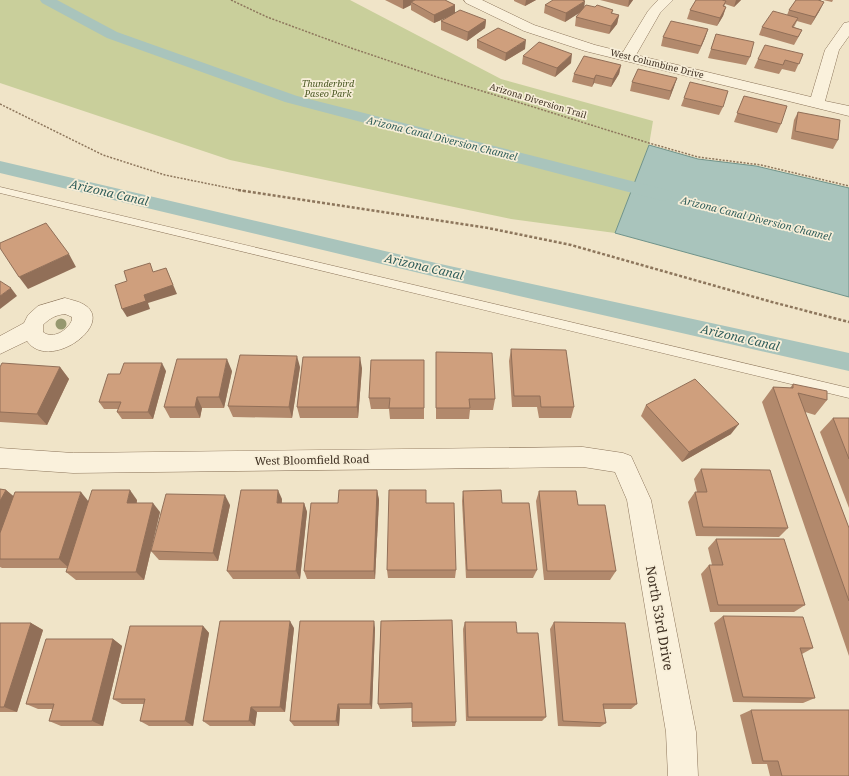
<svg xmlns="http://www.w3.org/2000/svg" width="849" height="776" viewBox="0 0 849 776" font-family="'Noto Serif',serif">
	<style>
		.green { fill: #c9cf9b }
		.water { fill: #a9c4bc; stroke: #6f938a }
		.lines { fill: none; stroke-linecap: round; stroke-linejoin: round }
		.canal { fill: #a9c4bc; fill-rule: evenodd }
		.service-casing { stroke: #8d765c; stroke-width: 1 }
		.minor-casing { stroke: #8d765c; stroke-width: 1 }
		.path-far1 { stroke: #8d765c; stroke-width: 1.5; stroke-dasharray: 2 1.5; stroke-linecap: butt }
		.path { stroke: #8d765c; stroke-width: 2.5; stroke-dasharray: 3 2; stroke-linecap: butt }
		.service { fill: #faf1dc; fill-rule: evenodd }
		.minor { fill: #faf1dc; fill-rule: evenodd }
		.tree { fill: #96986f }
		.wall { fill: #b2896c }
		.shaded-wall { fill: #916f58 }
		.building { fill: #cf9f7d; stroke: #916f58 }
		.labels { text-anchor: middle; stroke-width: 3.5; stroke-linejoin: round; paint-order: stroke }
		.far-street-label { font-size: 9px; fill: #3d2e20; stroke: #f7eed8 }
		.far-park-label { font-size: 9px; font-style: italic; fill: #4d5a26; stroke: #f7eed8 }
		.far-water-label { font-size: 10px; font-style: italic; fill: #2f5d5a; stroke: #f7eed8 }
		.street-label { font-size: 11px; fill: #3d2e20; stroke: #f7eed8 }
		.water-label { font-size: 12px; font-style: italic; fill: #2f5d5a; stroke: #f7eed8 }
		.near-street-label { font-size: 13px; fill: #3d2e20; stroke: #f7eed8 }
	</style>
	<rect width="100%" height="100%" fill="#f0e4c8"/>
	<polygon class="green" points="0,0 350,0 501,79 653,121 649,145 615,233 511,219 230,160 0,83"/>
	<polygon class="water" points="649,145 698,159 756,166 849,188 849,297 615,233"/>
	<g class="lines">
		<g class="canal">
			<polygon points="40,0 57,0 117,32 297,96 663,189 670,191 672,195 670,199 663,201 285,102 107,38 42,3"/>
			<polygon points="0,161 436,263 849,353 849,371 436,277 0,173"/>
		</g>
		<defs>
			<polygon id="service" points="0,187 849,388 849,398 0,193"/>
			<g id="minor">
				<polygon points="464,0 482,0 534,25 595,45 623,52 648,11 658,0 673,0 660,13 636,55 811,97 825,50 844,23 849,22 849,36 839,50 825,101 849,106 849,116 585,51 524,31 466,3"/>
				<path d="M 65,298 C 71,300 78,301 83,304 C 118,323 49,373 27,341 L 0,354 L 0,336 L 24,323 L 28,315 L 38,306 ZM 65,314 L 72,317 L 72,320 C 68,330 53,340 43,332 L 43,325 C 50,318 56,315 65,314 Z"/>
				<polygon points="583,447 623,453 631,456 651,500 696,732 698,776 668,776 666,732 627,500 615,472 583,467 73,473 0,468 0,448 73,453"/>
			</g>
		</defs>
		<use href="#service" class="service-casing"/>
		<use href="#minor" class="minor-casing"/>
		<g class="path-far1">
			<polyline points="231,0 267,17 351,48 437,77 649,143 698,157 761,165 849,186"/>
			<polyline points="0,104 103,155 165,175 244,191"/>
		</g>
		<polyline class="path" points="238,190 488,228 571,245 772,302 849,322"/>
		<use href="#service" class="service"/>
		<use href="#minor" class="minor"/>
	</g>
	<circle class="tree" cx="61" cy="324" r="5.5"/>
	<g class="wall">
		<polygon points="385,0 445,0 455,5 455,13 486,20 485,28 467,41 441,30 441,21 450,16 434,23 411,10 411,5 403,9"/>
		<polygon points="514,0 536,0 525,6 514,1"/>
		<polygon points="600,0 633,0 628,7"/>
		<polygon points="696,0 741,0 734,7 725,4 724,7 726,7 723,16 717,26 687,19 690,10"/>
		<polygon points="796,0 821,0 820,10 811,25 797,21 794,27 802,30 798,38 794,45 759,35 762,27 787,15 789,10"/>
		<polygon points="823,0 833,0 832,2"/>
		<polygon points="545,5 584,8 595,7 613,10 612,14 619,15 617,24 609,34 575,26 576,17 581,11 565,22 544,13"/>
		<polygon points="708,29 705,38 698,54 661,46 663,37"/>
		<polygon points="716,34 750,57 746,65 708,58"/>
		<polygon points="477,40 525,49 505,61 477,48"/>
		<polygon points="803,54 795,72 782,69 779,74 754,68 758,59"/>
		<polygon points="523,56 571,63 555,77 522,64"/>
		<polygon points="621,65 619,74 611,87 594,83 592,87 572,82 574,74"/>
		<polygon points="677,78 669,100 630,91 632,82"/>
		<polygon points="744,96 781,124 777,133 734,122"/>
		<polygon points="684,98 723,107 719,115 681,106"/>
		<polygon points="798,112 838,140 833,149 791,139 794,120"/>
		<polygon points="511,349 574,407 571,418 539,418 537,407 512,407 509,361"/>
		<polygon points="424,360 424,419 390,419 389,409 371,409 369,398"/>
		<polygon points="436,364 495,399 493,410 470,410 469,419 436,419"/>
		<polygon points="0,367 60,367 69,379 47,425 0,422"/>
		<polygon points="300,367 292,418 233,417 228,406"/>
		<polygon points="362,368 358,418 300,418 297,407"/>
		<polygon points="166,371 153,419 122,419 117,412 118,409 104,409 99,402 120,374"/>
		<polygon points="232,371 224,408 202,408 200,418 170,418 164,407"/>
		<polygon points="793,384 827,400 815,415 805,412 849,528 849,656 762,402 773,387 790,388"/>
		<polygon points="646,405 731,434 682,462 641,416"/>
		<polygon points="833,418 849,418 849,508 820,432"/>
		<polygon points="701,469 788,528 779,537 696,536 688,502 695,492 697,492 694,479"/>
		<polygon points="0,489 6,490 14,497 88,501 137,500 137,503 160,512 144,580 76,580 66,572 68,568 2,568 0,567"/>
		<polygon points="377,490 379,500 375,579 307,579 304,571 338,503"/>
		<polygon points="463,491 502,503 537,570 533,578 466,578 462,501"/>
		<polygon points="539,491 578,505 616,571 610,580 544,580 536,501"/>
		<polygon points="282,499 282,503 304,503 307,512 300,579 233,579 227,571"/>
		<polygon points="426,503 456,570 455,578 388,578 387,570"/>
		<polygon points="230,505 218,561 159,560 151,551"/>
		<polygon points="716,539 805,605 794,612 710,612 701,574 709,565 712,565 708,548"/>
		<polygon points="723,616 813,648 802,654 815,698 803,703 733,702 714,623"/>
		<polygon points="381,621 456,722 455,726 412,727 412,708 380,709 378,704"/>
		<polygon points="465,622 517,633 546,717 542,721 466,721 463,629"/>
		<polygon points="554,622 637,704 631,709 604,709 606,723 600,727 558,726 550,629"/>
		<polygon points="0,623 31,623 43,630 17,712 0,712"/>
		<polygon points="203,626 209,633 193,726 149,726 140,721 144,704 122,704 113,699"/>
		<polygon points="294,628 285,712 257,712 255,726 210,726 203,721"/>
		<polygon points="375,628 372,709 340,709 339,726 294,726 290,721"/>
		<polygon points="113,639 122,646 103,726 61,726 49,721 53,709 38,709 26,704"/>
		<polygon points="751,710 849,776 770,776 767,764 752,764 740,715"/>
	</g>
	<g class="shaded-wall">
		<polygon points="403,0 421,0 411,2 411,5 403,9"/>
		<polygon points="526,0 536,0 525,6"/>
		<polygon points="629,0 633,0 628,7"/>
		<polygon points="736,0 741,0 734,7"/>
		<polygon points="585,1 584,10 565,22 566,13"/>
		<polygon points="824,2 820,10 811,25 815,17"/>
		<polygon points="455,5 455,14 434,23 434,15"/>
		<polygon points="726,7 723,16 717,26 720,18"/>
		<polygon points="619,15 617,24 609,34 611,26"/>
		<polygon points="486,20 485,28 467,41 468,32"/>
		<polygon points="708,29 705,38 698,54 701,46"/>
		<polygon points="526,40 525,49 505,61 506,53"/>
		<polygon points="572,54 571,63 555,77 557,68"/>
		<polygon points="621,65 619,74 611,87 613,79"/>
		<polygon points="596,75 594,83 592,87 594,79"/>
		<polygon points="677,78 674,87 669,100 671,91"/>
		<polygon points="69,254 76,267 28,289 19,277"/>
		<polygon points="166,268 177,294 148,303 150,309 127,317 122,309 144,295"/>
		<polygon points="11,288 17,296 0,309 0,296"/>
		<polygon points="297,356 300,367 292,418 289,407"/>
		<polygon points="360,357 362,368 358,418 357,407"/>
		<polygon points="227,359 232,371 224,408 219,397"/>
		<polygon points="162,363 166,371 153,419 148,412"/>
		<polygon points="60,367 69,379 47,425 37,414"/>
		<polygon points="197,397 202,408 200,418 195,407"/>
		<polygon points="739,424 731,434 682,462 689,452"/>
		<polygon points="6,490 17,499 0,533 0,501"/>
		<polygon points="130,490 137,500 134,512 127,503"/>
		<polygon points="278,490 282,499 280,512 277,503"/>
		<polygon points="377,490 379,500 375,579 374,571"/>
		<polygon points="81,492 89,502 69,568 59,559"/>
		<polygon points="225,495 230,505 218,561 213,553"/>
		<polygon points="153,503 160,512 144,580 136,572"/>
		<polygon points="304,503 307,512 300,579 296,571"/>
		<polygon points="290,621 294,628 285,712 280,707"/>
		<polygon points="374,621 375,628 372,709 370,704"/>
		<polygon points="31,623 43,630 17,712 4,707"/>
		<polygon points="203,626 209,633 193,726 185,721"/>
		<polygon points="113,639 122,646 103,726 92,721"/>
		<polygon points="338,704 340,709 339,726 336,721"/>
		<polygon points="251,707 257,712 255,726 249,721"/>
	</g>
	<g class="building">
		<polygon points="415,0 445,0 455,5 434,15 411,2"/>
		<polygon points="553,0 582,0 585,1 566,13 545,5"/>
		<polygon points="696,0 722,0 726,1 723,6 726,7 720,18 690,10"/>
		<polygon points="796,0 818,0 824,2 815,17 789,10"/>
		<polygon points="586,5 595,7 597,5 613,10 611,13 619,15 611,26 576,17"/>
		<polygon points="460,10 486,20 468,32 441,21"/>
		<polygon points="773,11 798,18 792,27 802,30 798,37 762,27"/>
		<polygon points="671,21 708,29 701,46 663,37"/>
		<polygon points="498,28 526,40 506,53 477,40"/>
		<polygon points="716,34 754,42 750,57 711,49"/>
		<polygon points="539,42 572,54 557,68 523,56"/>
		<polygon points="765,45 803,54 799,64 785,60 783,65 758,59"/>
		<polygon points="584,56 621,65 613,79 596,75 594,79 574,74"/>
		<polygon points="638,69 677,78 671,91 632,82"/>
		<polygon points="690,82 728,91 723,107 684,98"/>
		<polygon points="744,96 787,106 781,124 737,113"/>
		<polygon points="798,112 840,120 838,140 795,131"/>
		<polygon points="46,223 69,254 19,277 0,248 0,243"/>
		<polygon points="150,263 153,272 166,268 173,285 144,295 146,301 122,309 115,285 127,281 124,271"/>
		<polygon points="0,281 11,288 0,296"/>
		<polygon points="511,349 566,350 574,407 541,407 540,396 514,396"/>
		<polygon points="436,352 492,353 495,399 469,399 470,408 436,408"/>
		<polygon points="240,355 297,356 289,407 228,406"/>
		<polygon points="303,357 360,357 357,407 297,407"/>
		<polygon points="177,359 227,359 219,397 197,397 195,407 164,407"/>
		<polygon points="371,360 424,360 424,408 389,408 390,398 369,398"/>
		<polygon points="2,363 60,367 37,414 0,412 0,367"/>
		<polygon points="124,363 162,363 148,412 117,412 121,402 99,402 108,374 120,374"/>
		<polygon points="695,379 739,424 689,452 646,405"/>
		<polygon points="793,384 827,391 827,400 798,393 849,528 849,601 773,387 793,388"/>
		<polygon points="833,418 849,418 849,459"/>
		<polygon points="701,469 770,470 788,528 703,527 695,492 707,492"/>
		<polygon points="0,489 6,490 0,501"/>
		<polygon points="92,490 130,490 127,503 153,503 136,572 66,572"/>
		<polygon points="241,490 278,490 277,503 304,503 296,571 227,571"/>
		<polygon points="339,490 377,490 374,571 304,571 311,503 338,503"/>
		<polygon points="389,490 426,490 426,503 454,503 456,570 387,570"/>
		<polygon points="501,490 502,503 529,503 537,570 467,570 463,491"/>
		<polygon points="539,491 576,491 578,505 605,505 616,571 547,571"/>
		<polygon points="15,492 81,492 59,559 0,559 0,533"/>
		<polygon points="166,494 225,495 213,553 151,551"/>
		<polygon points="716,539 784,539 805,605 718,605 709,565 723,565"/>
		<polygon points="723,616 803,617 813,648 800,648 815,698 743,697"/>
		<polygon points="452,620 456,722 412,722 412,703 378,704 381,621"/>
		<polygon points="220,621 290,621 280,707 251,707 249,721 203,721"/>
		<polygon points="300,621 374,621 370,704 338,704 336,721 290,721"/>
		<polygon points="465,622 516,622 517,633 538,633 546,717 468,717"/>
		<polygon points="554,622 625,623 637,704 603,704 606,723 563,721"/>
		<polygon points="0,623 31,623 4,707 0,707"/>
		<polygon points="130,626 203,626 185,721 140,721 145,699 113,699"/>
		<polygon points="46,639 113,639 92,721 49,721 54,704 26,704"/>
		<polygon points="751,710 849,710 849,776 782,776 778,761 763,761"/>
	</g>
	<g class="labels">
		<g class="far-street-label">
			<text transform="translate(657 64) rotate(14)" y="3">West Columbine Drive</text>
			<text transform="translate(538 101) rotate(17)" y="3">Arizona Diversion Trail</text>
		</g>
		<g class="far-park-label">
			<text x="328" y="87">Thunderbird<tspan x="328" dy="10">Paseo Park</tspan></text>
		</g>
		<g class="far-water-label">
			<text transform="translate(442 138) rotate(14)" y="4">Arizona Canal Diversion Channel</text>
			<text transform="translate(756 218) rotate(14)" y="4">Arizona Canal Diversion Channel</text>
		</g>
		<g class="street-label">
			<text transform="translate(312 460) rotate(-1)" y="4">West Bloomfield Road</text>
		</g>
		<g class="water-label">
			<text transform="translate(109 193) rotate(13)" y="4">Arizona Canal</text>
			<text transform="translate(424 267) rotate(13)" y="4">Arizona Canal</text>
			<text transform="translate(740 338) rotate(13)" y="4">Arizona Canal</text>
		</g>
		<g class="near-street-label">
			<text transform="translate(660 618) rotate(80)" y="5">North 53rd Drive</text>
		</g>
	</g>
</svg>
